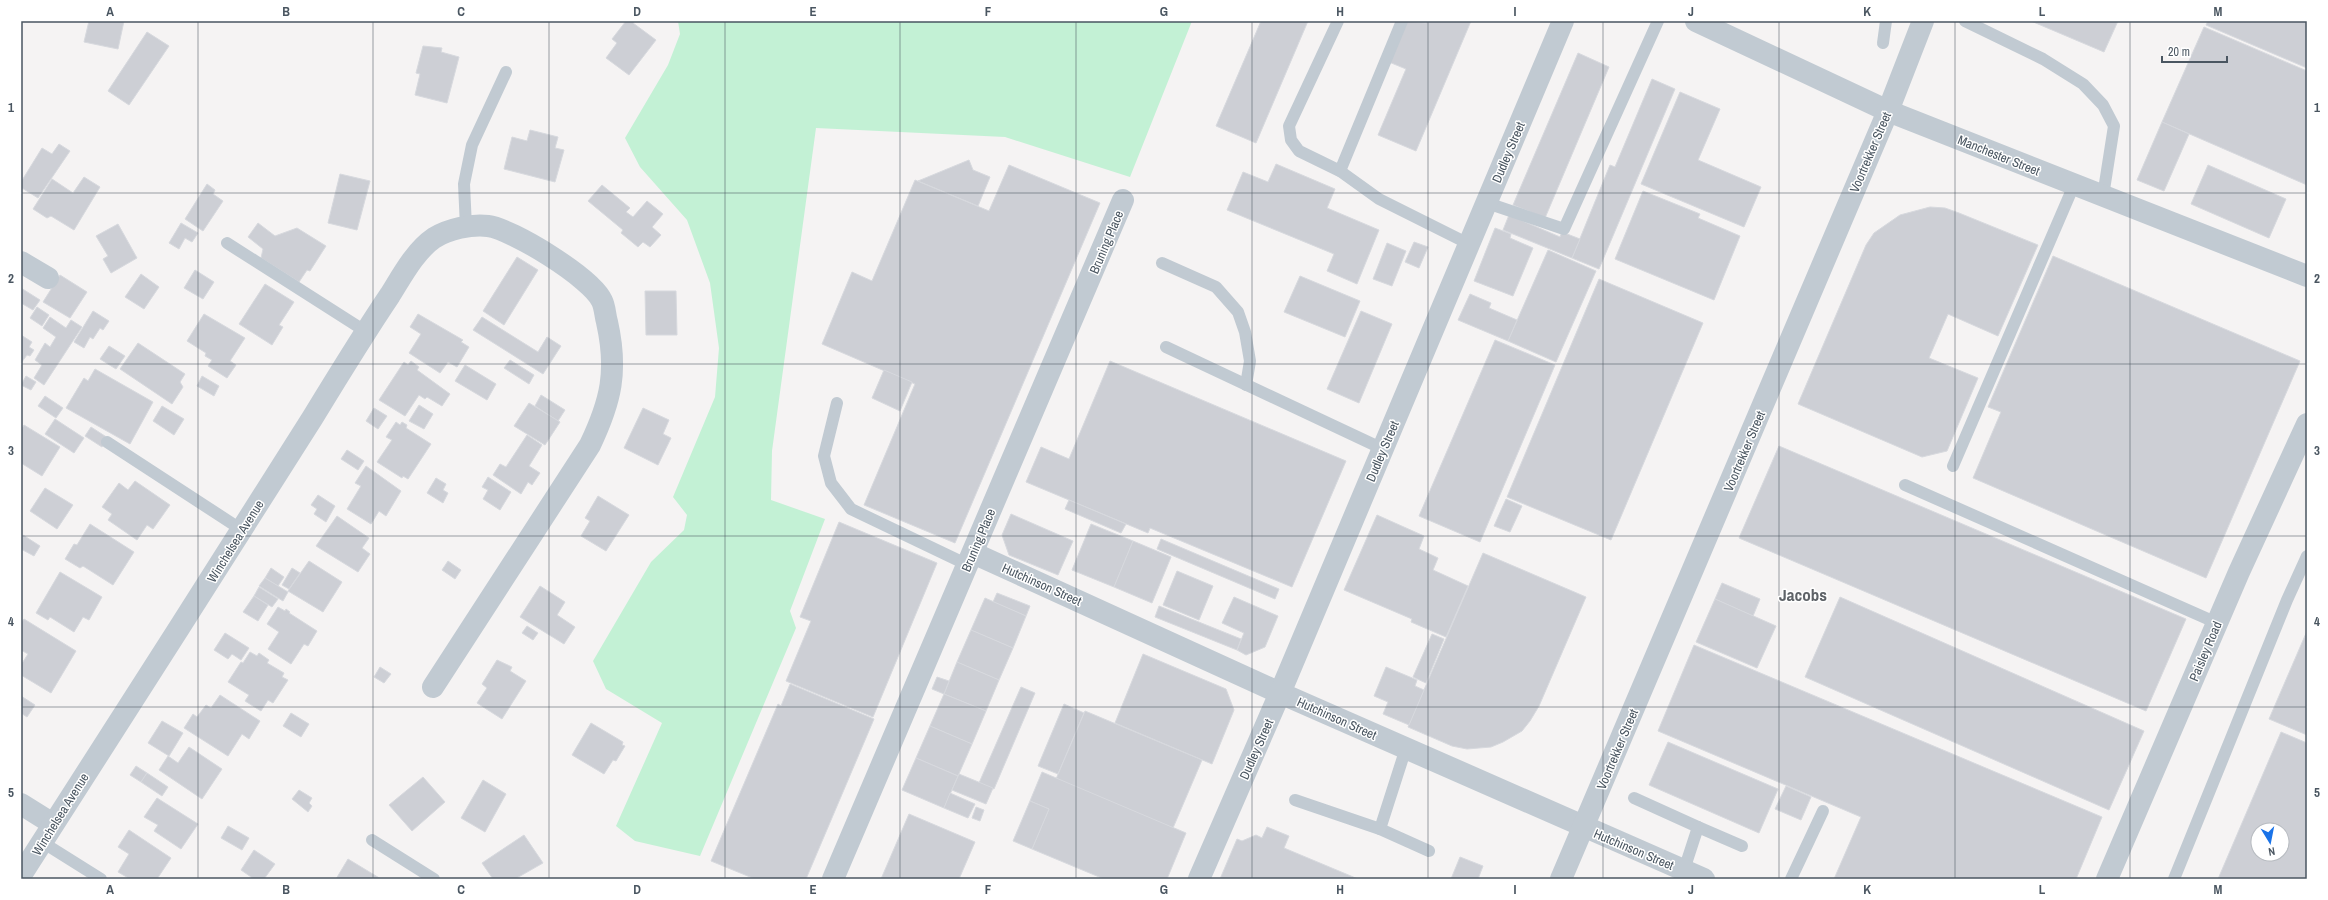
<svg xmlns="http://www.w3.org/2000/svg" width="2328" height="900" viewBox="0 0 2328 900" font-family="'Archivo Narrow',sans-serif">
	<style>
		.green { fill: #c3f1d5 }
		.building { fill: #cdcfd5; stroke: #d7d9de; fill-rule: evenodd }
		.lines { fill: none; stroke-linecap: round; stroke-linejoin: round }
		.service { stroke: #c1cad2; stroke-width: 12 }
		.minor { stroke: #c1cad2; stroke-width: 22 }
		.grid { fill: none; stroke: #4a5661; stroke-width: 1; stroke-opacity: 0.55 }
		.labels { text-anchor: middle; stroke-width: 3; stroke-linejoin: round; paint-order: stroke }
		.street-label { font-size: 13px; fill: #4a5661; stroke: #fff }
		.district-label { font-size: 17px; font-weight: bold; fill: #5f6368; stroke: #fff }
		.neatline { fill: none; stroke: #4a5661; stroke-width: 1.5 }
		.grid-label { font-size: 13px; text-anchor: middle; font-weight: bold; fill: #4a5661 }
	</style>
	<rect width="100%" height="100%" fill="#f5f3f3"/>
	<polygon class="green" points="678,21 1192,21 1130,177 1005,137 816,128 772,451 771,500 825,519 790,611 796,628 700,856 635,841 616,826 662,723 606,689 593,661 651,562 684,530 687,515 673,497 715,397 719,348 710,283 687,220 640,167 625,138 668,65 680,34"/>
	<g class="building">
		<polygon points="89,21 124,21 118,49 84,42"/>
		<polygon points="626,21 635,21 633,23 656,40 629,75 606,58 617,43 612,39"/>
		<polygon points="1261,21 1308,21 1256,143 1216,126"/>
		<polygon points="1406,21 1426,23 1427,21 1471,21 1416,151 1378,135 1406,69 1389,62"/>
		<polygon points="2031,21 2118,21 2104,52"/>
		<polygon points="2208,21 2307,21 2307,68 2206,25"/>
		<polygon points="2204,27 2307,71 2307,185 2162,122"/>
		<polygon points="147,32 169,46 129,105 108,91"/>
		<polygon points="423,46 442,48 441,52 459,57 447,103 415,95 420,74 416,73"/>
		<polygon points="1578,53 1609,67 1545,218 1513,205"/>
		<polygon points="1652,79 1675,89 1599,269 1572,258 1610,165 1615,167"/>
		<polygon points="1680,92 1720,109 1698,160 1761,187 1744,227 1641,184"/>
		<polygon points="2162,122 2189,134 2164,191 2137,180"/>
		<polygon points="530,130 558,137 555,148 564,150 555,182 504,169 512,137 527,141"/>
		<polygon points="59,144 70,151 38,198 22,188 21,182 42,148 52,154"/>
		<polygon points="969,160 973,170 990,177 978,206 918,181"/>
		<polygon points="1276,164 1335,189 1327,208 1379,230 1357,284 1327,271 1334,254 1227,210 1243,172 1268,182"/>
		<polygon points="1009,165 1100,203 955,543 864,505 915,384 822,344 852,272 872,281 915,180 989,211"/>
		<polygon points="2208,165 2286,199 2269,238 2191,204"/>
		<polygon points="340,174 370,181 357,230 328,223"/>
		<polygon points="84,177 100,187 74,230 51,216 47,218 33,209 52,179 73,193"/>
		<polygon points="207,184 215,190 213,194 223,201 203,231 185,219"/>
		<polygon points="602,185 630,208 626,212 633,217 647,201 663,214 652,227 661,235 650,247 643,242 638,247 621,233 623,230 588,201"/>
		<polygon points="1643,191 1700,214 1698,218 1740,236 1714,300 1615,259"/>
		<polygon points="1930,207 1945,208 1959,213 2038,245 1998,336 1948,314 1929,358 1978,378 1947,451 1922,457 1798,404 1866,245 1874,233 1900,215"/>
		<polygon points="1509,215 1560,237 1562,232 1580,239 1572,258 1503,230"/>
		<polygon points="181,223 198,233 192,242 185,238 179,249 169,243"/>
		<polygon points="258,223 275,236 297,228 326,246 310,271 307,270 299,282 261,258 263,249 248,237"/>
		<polygon points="118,224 137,258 111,273 103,259 108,256 96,236"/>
		<polygon points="1495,228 1511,234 1510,238 1533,248 1513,296 1474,281"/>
		<polygon points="1414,242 1428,247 1419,268 1405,262"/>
		<polygon points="1387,243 1406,251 1392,286 1373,279"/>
		<polygon points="1548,250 1596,271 1556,362 1508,341"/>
		<polygon points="2053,256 2300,361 2206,578 1973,478 2001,412 1988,407"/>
		<polygon points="517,257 538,270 504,325 483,311"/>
		<polygon points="195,270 214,282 203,299 184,288"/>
		<polygon points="141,274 159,287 144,309 125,297"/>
		<polygon points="60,275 87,292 70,318 43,302"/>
		<polygon points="1300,276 1360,301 1345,337 1284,312"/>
		<polygon points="1599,279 1703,323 1611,540 1507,497"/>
		<polygon points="265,284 294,302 279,325 283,327 272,345 239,324"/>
		<polygon points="21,288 40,300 33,310 21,303"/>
		<polygon points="645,291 676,291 677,335 646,335"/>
		<polygon points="1470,294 1491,303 1489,308 1517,320 1508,341 1458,320"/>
		<polygon points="37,307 49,315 42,326 30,318"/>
		<polygon points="93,311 109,321 103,330 100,328 93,339 90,337 84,348 74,342"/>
		<polygon points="1361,311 1392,324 1359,403 1327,389"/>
		<polygon points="204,314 245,338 230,361 236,365 227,378 208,366 212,360 205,356 206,353 187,341"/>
		<polygon points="418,314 463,340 461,342 469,347 457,367 448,362 440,373 409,353 421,334 410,327"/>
		<polygon points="50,317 66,328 71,320 82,327 44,385 34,378 42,365 35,360 45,343 50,347 56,337 43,328"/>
		<polygon points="482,317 538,352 547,337 561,346 543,374 473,330"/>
		<polygon points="21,335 32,342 29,347 34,350 30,356 27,355 21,363"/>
		<polygon points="1495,340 1555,365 1480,542 1419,516"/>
		<polygon points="138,343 185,374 180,382 183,387 172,404 120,369"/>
		<polygon points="109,346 125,356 116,369 100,359"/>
		<polygon points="510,360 534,375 529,384 504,368"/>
		<polygon points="411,361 419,367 417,370 450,394 442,406 427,397 425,399 419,395 405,416 379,400 404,362 408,365"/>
		<polygon points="1110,361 1346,461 1292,587 1150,528 1148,533 1026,482 1041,447 1069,459"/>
		<polygon points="465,365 496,384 487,400 455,381"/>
		<polygon points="95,369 153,402 130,444 66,408 84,378 88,381"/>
		<polygon points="884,370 912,382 900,411 872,398"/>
		<polygon points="26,376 36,382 31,390 21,385"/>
		<polygon points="202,376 219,386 214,396 197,386"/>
		<polygon points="541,395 565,410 558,421 535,406"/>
		<polygon points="45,396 63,408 56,418 38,406"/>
		<polygon points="529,403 560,422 545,445 514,426"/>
		<polygon points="419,405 433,414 424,429 409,421"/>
		<polygon points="162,406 184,419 174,435 153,421"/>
		<polygon points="374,408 387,416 378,429 366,421"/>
		<polygon points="643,408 669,420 663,434 671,438 658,465 624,448"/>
		<polygon points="55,419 84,438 74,453 45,434"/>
		<polygon points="396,422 400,425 402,422 407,425 406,428 431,444 408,479 403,476 402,478 377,462 392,440 386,437"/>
		<polygon points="24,425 60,447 42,476 21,463 21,430"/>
		<polygon points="91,427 108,438 102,447 85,436"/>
		<polygon points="527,435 542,445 529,466 540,473 532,485 528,482 521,494 493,475 500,464 506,467"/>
		<polygon points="1779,446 2186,619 2146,711 1739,538"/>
		<polygon points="347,450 364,461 358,470 341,459"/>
		<polygon points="366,466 401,491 386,516 379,511 371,524 347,509 361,486 355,483"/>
		<polygon points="488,477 511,492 500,510 483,499 488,490 482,487"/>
		<polygon points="436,478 446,484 443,490 448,493 443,503 427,493"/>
		<polygon points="135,481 170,505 153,529 147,525 137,540 108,520 112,514 102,507 119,483 128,490"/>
		<polygon points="45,488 73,505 57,529 30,511"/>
		<polygon points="318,495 335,506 326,522 314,514 317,509 311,505"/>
		<polygon points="598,496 629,515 606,551 581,536 590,521 585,518"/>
		<polygon points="1506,499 1522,506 1510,532 1494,526"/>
		<polygon points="1069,500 1126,524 1121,533 1065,509"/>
		<polygon points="1011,514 1073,541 1058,575 1009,555 1002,535"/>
		<polygon points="1377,515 1424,536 1419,549 1438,558 1433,570 1468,586 1446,637 1411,622 1412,619 1344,590"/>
		<polygon points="337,516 369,538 362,548 370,554 358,572 316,546"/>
		<polygon points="839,522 937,563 873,717 786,681 811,621 800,617"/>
		<polygon points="90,524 134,552 113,585 83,566 80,568 65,559 74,544 77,545"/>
		<polygon points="1091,524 1133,541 1114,587 1072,570"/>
		<polygon points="23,535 40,546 34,556 21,549"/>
		<polygon points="1161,539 1279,589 1275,599 1157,549"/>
		<polygon points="1133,541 1171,557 1152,603 1114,587"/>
		<polygon points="1483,553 1586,597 1539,706 1530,721 1522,731 1503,742 1491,747 1467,749 1452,746 1408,727"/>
		<polygon points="309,561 342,582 323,612 288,591"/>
		<polygon points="448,561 461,570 455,579 442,570"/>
		<polygon points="271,568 284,577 278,586 265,578"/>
		<polygon points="292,568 300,573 289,589 282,585"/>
		<polygon points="1177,571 1213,586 1199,620 1163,605"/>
		<polygon points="60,572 102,597 89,620 83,617 74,632 50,617 48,620 36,613"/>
		<polygon points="265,578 288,592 283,601 259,586"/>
		<polygon points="1722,583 1760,599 1753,616 1715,599"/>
		<polygon points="540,586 565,602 557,615 575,627 564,644 520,617"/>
		<polygon points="259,587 278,599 272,607 254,596"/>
		<polygon points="997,593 1030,606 1026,616 993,602"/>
		<polygon points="254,596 268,605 258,621 243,612"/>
		<polygon points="1234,597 1278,616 1265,647 1246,655 1237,650 1244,633 1222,623"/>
		<polygon points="1840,597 2144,731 2109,810 1805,677"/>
		<polygon points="985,598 1026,616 1013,648 971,630"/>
		<polygon points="1715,599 1776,626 1757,668 1696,642"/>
		<polygon points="1159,606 1241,639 1237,650 1155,617"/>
		<polygon points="278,607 285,611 286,609 290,612 289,613 317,631 308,646 304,644 291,664 268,649 279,632 267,624"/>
		<polygon points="24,619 76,651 51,693 21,675 21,665 28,654 21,650 21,623"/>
		<polygon points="527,626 538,633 533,640 522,633"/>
		<polygon points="971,630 1013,648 999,680 957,662"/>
		<polygon points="2307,631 2307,735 2269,719"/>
		<polygon points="225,633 249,648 241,660 232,654 228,659 214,650"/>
		<polygon points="1432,634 1444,639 1426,683 1413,677"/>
		<polygon points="1694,645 2102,817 2076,879 1834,879 1861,817 1658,731"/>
		<polygon points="250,652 257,656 259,653 269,660 267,663 284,673 282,677 288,680 273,703 268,700 261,711 245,701 249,695 228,682 241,662 243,663"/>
		<polygon points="1143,654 1226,689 1234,710 1212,764 1115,723"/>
		<polygon points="497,660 512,667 510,671 526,681 502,719 477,703 487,688 482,684"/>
		<polygon points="957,662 999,680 986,711 944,694"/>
		<polygon points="380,667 391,674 384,683 374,677"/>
		<polygon points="1386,667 1417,680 1415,686 1424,690 1409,725 1383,714 1388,702 1374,696"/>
		<polygon points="937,677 949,681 944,694 932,689"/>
		<polygon points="790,684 874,719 806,879 755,879 711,861 778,704 781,706"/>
		<polygon points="1021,687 1035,693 994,789 979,783"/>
		<polygon points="944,694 986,711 972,744 930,726"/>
		<polygon points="220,695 260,721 249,739 242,734 228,756 184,728 193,714 197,717 206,705 211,708"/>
		<polygon points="21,696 35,705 27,717 21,713"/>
		<polygon points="1064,704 1084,713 1058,774 1038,766"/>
		<polygon points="1085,711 1202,760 1173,828 1056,779"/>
		<polygon points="291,713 309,724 301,737 283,726"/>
		<polygon points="162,721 183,733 169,756 148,743"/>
		<polygon points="591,723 623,742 622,745 625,746 616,761 613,760 604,774 572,755"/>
		<polygon points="930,726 972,744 958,776 916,758"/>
		<path d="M 2281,732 L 2307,743 L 2307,879 L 2218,879 ZM 2258,830 L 2282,830 L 2282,854 L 2258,854 Z"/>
		<polygon points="1668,742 1778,789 1759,833 1649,785"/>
		<polygon points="189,747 222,769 202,799 159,770 168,756 178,763"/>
		<polygon points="916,758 958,776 944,808 902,790"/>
		<polygon points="136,766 147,773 141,782 130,775"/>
		<polygon points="1042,772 1186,833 1167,879 1104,879 1032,849 1049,809 1030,801"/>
		<polygon points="147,773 168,787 162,796 141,782"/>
		<polygon points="959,774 993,788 986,804 952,790"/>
		<polygon points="423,777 445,802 412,831 389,805"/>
		<polygon points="483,780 506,794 485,832 461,818"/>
		<polygon points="1786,786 1811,797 1801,820 1775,809"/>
		<polygon points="299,790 312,798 309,803 312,806 308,812 292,799"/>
		<polygon points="950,793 975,804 968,818 944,808"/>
		<polygon points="157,798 198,824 181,849 154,831 158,825 144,817"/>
		<polygon points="1030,801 1049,809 1032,849 1013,841"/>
		<polygon points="976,807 984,810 980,821 972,818"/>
		<polygon points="909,814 975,842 959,879 881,879"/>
		<polygon points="228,826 249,838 242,850 221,838"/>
		<polygon points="1267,827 1289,836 1284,848 1358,879 1220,879 1237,839 1242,841 1256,835 1262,838"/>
		<polygon points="129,830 171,858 157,879 130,879 118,872 129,854 118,847"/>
		<polygon points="524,835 543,863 515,879 493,879 482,863"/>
		<polygon points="254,850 275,864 264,879 254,879 241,870"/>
		<polygon points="1460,857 1483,866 1478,879 1451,879"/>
		<polygon points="348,859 381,879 336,879"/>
	</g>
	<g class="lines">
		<g class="service">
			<polyline points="1338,21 1289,126 1291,140 1299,151 1340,171 1379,199 1469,244"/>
			<polyline points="1965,21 2043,59 2083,84 2103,105 2114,126 2103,196"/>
			<polyline points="1883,43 1886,21"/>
			<polyline points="1340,171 1402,21"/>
			<polyline points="1487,203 1564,229 1658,21"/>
			<polyline points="466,227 464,184 472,145 506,72"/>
			<polyline points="227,243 365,331"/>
			<polyline points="1162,263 1216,287 1238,312 1245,332 1250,361 1246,385"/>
			<polyline points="1166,347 1383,449"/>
			<polyline points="837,403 824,456 831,483 851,509 968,565"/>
			<polyline points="107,442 242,530"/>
			<polyline points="1953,466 2074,185"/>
			<polyline points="1905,485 2217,623"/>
			<polyline points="1406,748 1380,829 1429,851"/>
			<polyline points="1634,798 1698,827"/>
			<polyline points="1295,800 1380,829"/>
			<polyline points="372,840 434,879"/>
			<polyline points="42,842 101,879"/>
			<polyline points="1684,870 1698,827 1742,846"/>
			<polyline points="1791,879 1823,811"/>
			<polyline points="2174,879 2287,600 2307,556"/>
		</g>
		<g class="minor">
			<polyline points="1696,21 1888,111 2307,276"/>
			<polyline points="21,262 48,278"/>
			<polyline points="973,553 1280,693 1704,879"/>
			<polyline points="21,804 53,824"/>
			<path d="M 21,875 C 118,723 217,570 313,417 C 338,376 363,335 390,295 C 402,276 415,251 434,238 C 448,229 471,224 488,226 C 512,229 592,278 602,301 C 605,307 605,315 607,322 C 618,371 611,401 590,445 L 433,687"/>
			<polyline points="833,879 1123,200"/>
			<polyline points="1199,879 1280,693 1563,21"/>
			<polyline points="1561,879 1888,111 1923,21"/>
			<polyline points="2107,879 2239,572 2307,424"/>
		</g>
	</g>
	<path class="grid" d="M 198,21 L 198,879M 373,21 L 373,879M 549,21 L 549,879M 725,21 L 725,879M 900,21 L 900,879M 1076,21 L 1076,879M 1252,21 L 1252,879M 1428,21 L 1428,879M 1603,21 L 1603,879M 1779,21 L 1779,879M 1955,21 L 1955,879M 2130,21 L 2130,879M 21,193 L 2307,193M 21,364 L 2307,364M 21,536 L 2307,536M 21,707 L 2307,707"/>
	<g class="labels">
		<g class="street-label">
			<text transform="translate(1508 152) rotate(-67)" y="5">Dudley Street</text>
			<text transform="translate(1870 152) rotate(-67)" y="5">Voortrekker Street</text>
			<text transform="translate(1999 155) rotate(22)" y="5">Manchester Street</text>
			<text transform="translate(1106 242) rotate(-67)" y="5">Bruning Place</text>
			<text transform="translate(1382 451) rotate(-67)" y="5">Dudley Street</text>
			<text transform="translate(1744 451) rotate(-67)" y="5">Voortrekker Street</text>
			<text transform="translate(978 540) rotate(-67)" y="5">Bruning Place</text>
			<text transform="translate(235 541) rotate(-58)" y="5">Winchelsea Avenue</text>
			<text transform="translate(1042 584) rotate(24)" y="5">Hutchinson Street</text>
			<text transform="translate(2205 651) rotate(-67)" y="5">Paisley Road</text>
			<text transform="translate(1337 718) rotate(24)" y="5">Hutchinson Street</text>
			<text transform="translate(1256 749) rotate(-66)" y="5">Dudley Street</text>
			<text transform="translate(1617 749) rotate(-67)" y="5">Voortrekker Street</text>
			<text transform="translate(60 814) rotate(-58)" y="5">Winchelsea Avenue</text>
			<text transform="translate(1634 849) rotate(23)" y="5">Hutchinson Street</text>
		</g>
		<g class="district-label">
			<text x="1803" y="601">Jacobs</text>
		</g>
	</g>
	<rect width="2328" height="900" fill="none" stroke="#ffffff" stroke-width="44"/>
	<g transform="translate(2270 842) rotate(170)"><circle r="19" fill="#ffffff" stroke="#b7bbc0"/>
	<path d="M0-3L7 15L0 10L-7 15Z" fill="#1a73e8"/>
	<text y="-6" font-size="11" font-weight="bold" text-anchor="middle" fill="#4a5661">N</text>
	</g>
	<path d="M2162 56v6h65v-6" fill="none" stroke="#4a5661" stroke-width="2"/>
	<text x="2168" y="56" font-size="12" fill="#4a5661" stroke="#ffffff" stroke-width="3" paint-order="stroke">20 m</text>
	<rect x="22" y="22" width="2284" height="856" class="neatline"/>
	<g class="grid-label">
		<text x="110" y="16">A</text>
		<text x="286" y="16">B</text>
		<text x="461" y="16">C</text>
		<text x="637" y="16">D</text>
		<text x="813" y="16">E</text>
		<text x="988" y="16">F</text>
		<text x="1164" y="16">G</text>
		<text x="1340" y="16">H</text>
		<text x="1515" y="16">I</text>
		<text x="1691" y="16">J</text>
		<text x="1867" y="16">K</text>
		<text x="2042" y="16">L</text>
		<text x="2218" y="16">M</text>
		<text x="11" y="112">1</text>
		<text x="2317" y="112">1</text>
		<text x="11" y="283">2</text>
		<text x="2317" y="283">2</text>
		<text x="11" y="455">3</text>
		<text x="2317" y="455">3</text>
		<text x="11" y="626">4</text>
		<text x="2317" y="626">4</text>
		<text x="11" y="797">5</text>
		<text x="2317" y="797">5</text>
		<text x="110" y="894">A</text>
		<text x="286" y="894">B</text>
		<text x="461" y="894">C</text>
		<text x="637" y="894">D</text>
		<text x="813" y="894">E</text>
		<text x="988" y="894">F</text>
		<text x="1164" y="894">G</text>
		<text x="1340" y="894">H</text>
		<text x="1515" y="894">I</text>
		<text x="1691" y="894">J</text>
		<text x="1867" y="894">K</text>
		<text x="2042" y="894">L</text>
		<text x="2218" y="894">M</text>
	</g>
</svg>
